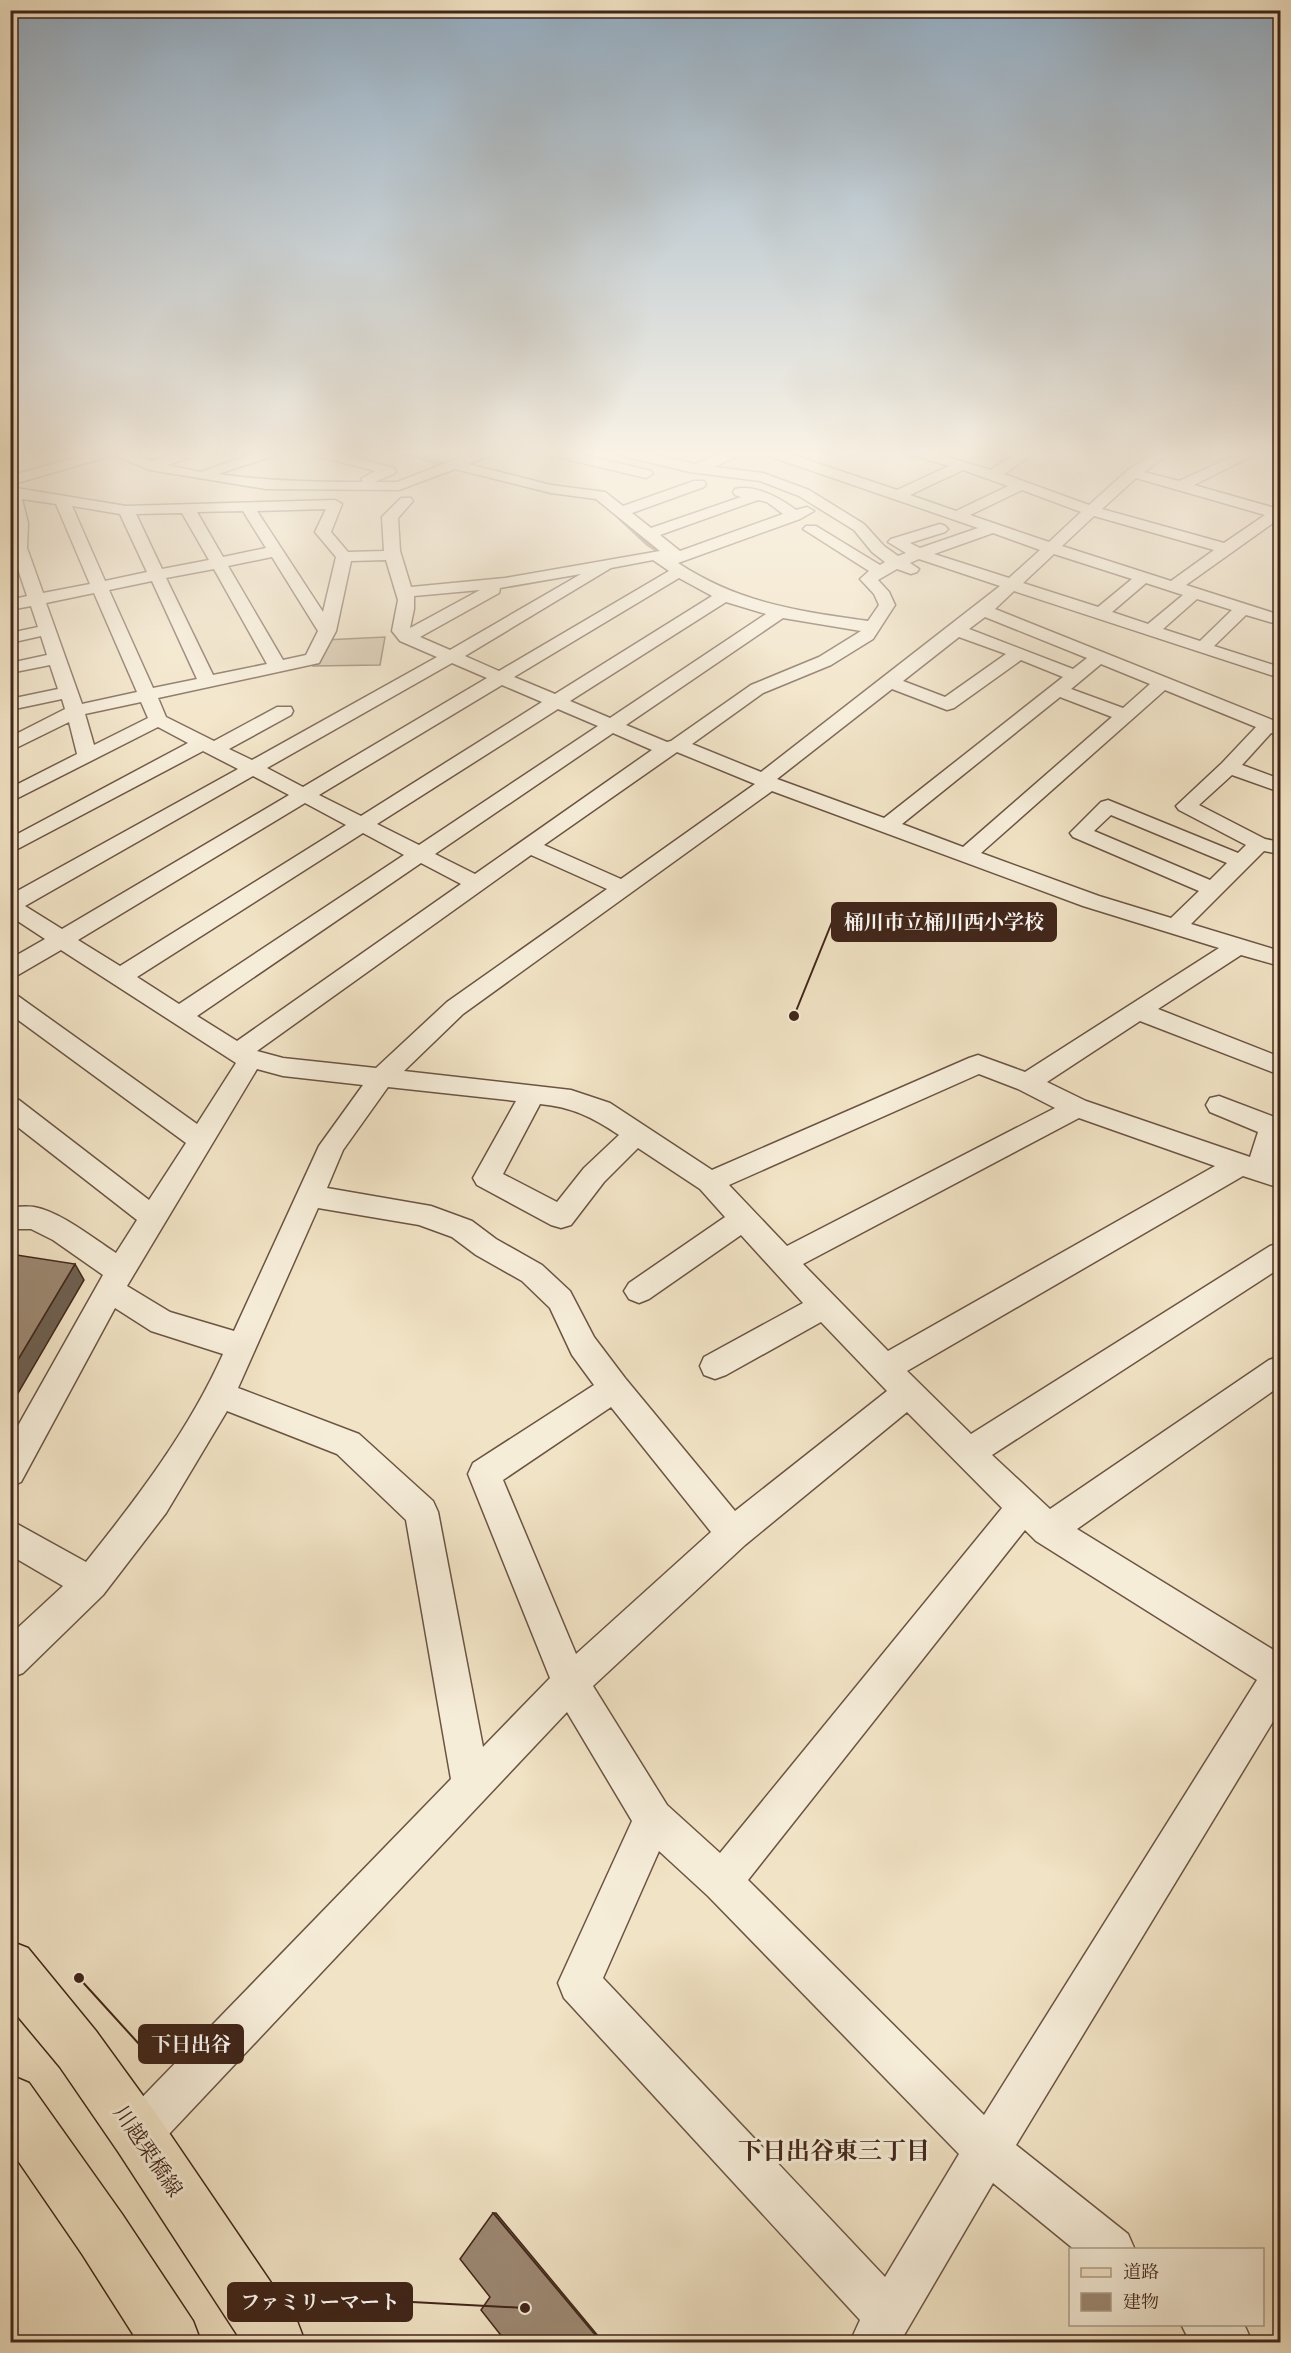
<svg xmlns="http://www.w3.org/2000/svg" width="1291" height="2353" viewBox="0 0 1291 2353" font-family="'Libre Caslon Text','Noto Serif JP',serif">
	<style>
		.green { fill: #d3c3a8; stroke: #8a7460; stroke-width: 1.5 }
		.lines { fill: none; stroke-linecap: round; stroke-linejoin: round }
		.stream { stroke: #86705d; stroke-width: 4.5 }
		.minor-casing { stroke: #6c5444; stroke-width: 3 }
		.major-casing { stroke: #402519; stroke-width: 3 }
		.minor { fill: #f6edd9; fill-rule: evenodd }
		.major { fill: #f1e3c5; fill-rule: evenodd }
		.shaded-wall { fill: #6d5f50; stroke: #402519; stroke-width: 1.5 }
		.building { fill: #9c8872; stroke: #402519; stroke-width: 1.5 }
		.labels { text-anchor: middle; stroke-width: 6; stroke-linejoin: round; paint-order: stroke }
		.near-street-label { font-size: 21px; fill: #402519; stroke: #f6edd9 }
		.near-neighbourhood-label { font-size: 24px; font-weight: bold; fill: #402519; stroke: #f6edd9 }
		.leader { fill: none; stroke: #402519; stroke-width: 2 }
		.callout-dot { fill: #402519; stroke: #f6edd9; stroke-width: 2 }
		.callout { fill: #402519; stroke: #402519; stroke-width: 2 }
		.callout-label { font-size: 20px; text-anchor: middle; font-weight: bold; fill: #fff }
	</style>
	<rect width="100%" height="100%" fill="#f1e3c5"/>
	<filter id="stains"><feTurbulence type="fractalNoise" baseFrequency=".00333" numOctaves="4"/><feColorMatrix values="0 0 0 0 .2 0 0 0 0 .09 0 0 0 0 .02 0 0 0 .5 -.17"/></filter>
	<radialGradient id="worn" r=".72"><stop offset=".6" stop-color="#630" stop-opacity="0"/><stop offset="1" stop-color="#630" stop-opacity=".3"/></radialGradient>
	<polygon class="green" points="385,637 380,665 313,666 324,640"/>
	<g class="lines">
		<g class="stream">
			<polyline points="398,452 443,464"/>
			<polyline points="619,517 648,544 665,555"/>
		</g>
		<defs>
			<g id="minor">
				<path d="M 95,452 L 130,452 L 151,461 L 180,452 L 200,452 L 198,455 L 167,465 L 201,472 L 258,452 L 278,452 L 276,455 L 218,474 C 266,481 314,482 363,482 L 361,479 L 375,471 L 314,455 L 312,452 L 334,452 L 394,468 L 396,471 L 394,474 L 374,482 L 397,482 L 475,452 L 494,452 L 492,455 L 468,464 L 551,485 L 605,492 L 623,506 L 694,481 L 704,481 L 706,484 L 704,487 L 632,513 L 651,528 L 741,497 L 735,495 L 733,492 L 735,489 C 755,484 780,498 796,510 L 807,507 L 814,511 L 800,519 L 678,563 C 739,603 797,611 868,621 L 879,605 L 874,594 L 860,579 L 869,571 L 803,529 L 806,526 L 816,526 L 880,565 L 885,562 L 872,552 L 854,530 L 799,496 L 760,481 L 690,472 L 618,455 L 616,452 L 640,452 L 696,464 L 724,452 L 742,452 L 740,455 L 714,467 L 763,473 L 809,490 L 864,524 L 884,546 L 898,556 L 906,553 L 888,542 L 891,539 L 940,524 L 945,526 L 948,529 L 945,532 L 910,543 L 920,548 L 978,528 L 766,455 L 764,452 L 784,452 L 897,490 L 949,466 L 911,455 L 909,452 L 930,452 L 991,470 L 1017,452 L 1036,452 L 1004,474 L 1089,505 L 1128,470 L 1155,452 L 1171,452 L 1144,472 L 1179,481 L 1242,452 L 1260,452 L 1194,485 L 1275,508 L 1280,507 L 1280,518 L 1186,585 L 1280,615 L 1280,625 L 1246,615 L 1214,646 L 1280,667 L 1280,678 L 1014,591 L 995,609 L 1280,723 L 1280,736 L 1271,733 L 1242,765 L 1280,779 L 1280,792 L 1232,775 L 1199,805 L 1265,839 L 1280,842 L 1280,854 L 1264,851 L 1191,924 L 1280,951 L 1280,966 L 1241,955 L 1158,1009 L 1280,1057 L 1280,1075 L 1140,1021 L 1047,1082 L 1086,1101 L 1250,1157 L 1258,1132 L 1210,1112 L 1206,1105 L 1210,1098 L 1219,1096 L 1280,1119 L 1280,1145 L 1274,1165 L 1280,1168 L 1280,1188 L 1243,1176 L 907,1371 L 971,1434 L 1270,1246 L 1280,1243 L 1280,1268 L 992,1455 L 1050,1509 L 1269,1360 L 1280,1356 L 1280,1386 L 1077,1529 L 1280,1654 L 1280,1710 L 1016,2145 L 1128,2234 L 1135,2250 L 1075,2250 L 993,2183 L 900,2342 L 850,2342 L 860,2320 L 564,1998 L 558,1983 L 632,1821 L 567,1712 L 154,2150 L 138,2156 L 122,2150 L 116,2134 L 122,2118 L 451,1779 L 406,1520 L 337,1454 L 227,1411 L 166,1513 L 103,1595 L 23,1673 L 10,1678 L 10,1635 L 63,1586 L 10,1555 L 10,1520 L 86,1562 C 138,1497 189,1430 223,1354 L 151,1331 L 115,1308 L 21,1482 L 10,1487 L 10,1440 L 103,1275 L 53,1240 L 31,1229 L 10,1229 L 10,1207 C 18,1207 27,1206 34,1207 C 61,1212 93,1238 116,1253 L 137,1220 L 10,1121 L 10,1098 L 19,1100 L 149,1200 L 186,1143 L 10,1014 L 10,994 L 18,996 L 197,1124 L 236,1063 L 61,950 L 18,975 L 10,978 L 10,959 L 45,939 L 10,916 L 10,895 L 238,769 L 203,751 L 10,853 L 10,838 L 188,743 L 158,727 L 10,802 L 10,788 L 77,754 L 69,722 L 10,751 L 10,737 L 65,709 L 62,699 L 10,710 L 10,699 L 58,689 L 50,665 L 10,673 L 10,663 L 47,655 L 41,636 L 10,643 L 10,633 L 38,627 L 31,606 L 10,610 L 10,600 L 27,596 L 11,548 L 10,487 L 126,506 L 335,500 L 342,504 L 331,532 L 348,552 L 384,551 L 382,517 L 401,498 L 411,498 L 413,501 L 398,518 L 400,551 L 411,587 L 505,578 L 660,551 L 596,499 L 551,493 L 455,469 L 399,490 L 266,489 L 150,470 L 114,455 L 10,485 L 10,476 ZM 963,470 L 1008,486 L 956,511 L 910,495 ZM 1136,478 L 1265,515 L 1224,543 L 1102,509 ZM 1022,490 L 1081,512 L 1049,542 L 970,515 ZM 22,499 L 56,504 L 90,584 L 43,593 L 27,548 L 28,523 ZM 758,500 L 767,502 L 783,514 L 680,551 L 660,535 ZM 72,506 L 120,514 L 147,572 L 105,581 ZM 326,509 L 315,532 L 336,557 L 323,612 L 257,511 ZM 243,511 L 266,548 L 223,557 L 197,512 ZM 182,513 L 209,560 L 162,569 L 136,514 ZM 1094,516 L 1214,550 L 1171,581 L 1062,546 ZM 993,533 L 1040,550 L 1009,578 L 934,554 ZM 1054,554 L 1132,579 L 1098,607 L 1023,583 ZM 272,557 L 318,631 L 306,655 L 283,660 L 228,566 ZM 919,559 L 1000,586 L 761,772 L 692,744 L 763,693 L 831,665 L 873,639 L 895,605 L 889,592 L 878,580 L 897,569 L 911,574 L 917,572 L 919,569 L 910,563 ZM 386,560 L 398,600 L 392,631 L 400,641 L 437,657 L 252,760 L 229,749 L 291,715 L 293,711 L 291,707 L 277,707 L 214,741 L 166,717 L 158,698 L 319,663 L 336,631 L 351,561 ZM 653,560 L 669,571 L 499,671 L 465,656 L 611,568 ZM 214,569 L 267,664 L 213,675 L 166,578 ZM 581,574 L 450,650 L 420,637 L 499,593 L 500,588 ZM 679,578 L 712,596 L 555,694 L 514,677 ZM 152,581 L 197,679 L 153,688 L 109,590 ZM 1146,583 L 1183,595 L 1148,624 L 1112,612 ZM 480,590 L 410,628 L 414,609 L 414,596 ZM 94,593 L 137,692 L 82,704 L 46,603 ZM 1197,599 L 1232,610 L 1200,641 L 1163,629 ZM 726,602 L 766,614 L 610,718 L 570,701 ZM 985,617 L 1087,658 L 1073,669 L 969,629 ZM 783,618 L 861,631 L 819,657 L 751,685 L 671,741 L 667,742 L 626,725 ZM 959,637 L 1006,654 L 945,697 L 903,681 ZM 1021,660 L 1063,677 L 884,818 L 777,779 L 892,689 L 947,710 L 954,708 ZM 452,663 L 487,678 L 303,787 L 267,768 ZM 1101,664 L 1150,684 L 1123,708 L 1071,689 ZM 502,685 L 542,702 L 361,816 L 319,795 ZM 1165,690 L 1256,727 L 1222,763 L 1176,806 L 1179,810 L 1246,845 L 1238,853 L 1108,800 L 1101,802 L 1070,833 L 1073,837 L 1199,891 L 1171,918 L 1099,896 L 981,853 ZM 1060,697 L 1112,717 L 963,847 L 902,824 ZM 141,702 L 148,718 L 94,745 L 85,714 ZM 558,709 L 598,726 L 419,845 L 377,824 ZM 613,733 L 652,750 L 475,874 L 435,854 ZM 677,752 L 755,784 L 621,879 L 544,845 ZM 253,776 L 289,795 L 62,929 L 25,906 ZM 772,791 L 1083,906 L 1219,948 L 1025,1072 L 978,1055 L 969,1058 L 712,1170 L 610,1103 L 571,1090 L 404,1071 L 463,1014 ZM 305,803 L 346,825 L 120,966 L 78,940 ZM 1111,815 L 1227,863 L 1210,880 L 1094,831 ZM 363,833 L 404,855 L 179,1004 L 137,977 ZM 531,855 L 607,889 L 447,1002 L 376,1068 L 283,1058 L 257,1051 ZM 421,863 L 461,884 L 237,1041 L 197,1016 ZM 257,1069 L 283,1076 L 363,1085 L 319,1146 L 234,1331 L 170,1312 L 127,1286 ZM 979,1074 L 1018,1089 L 1055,1108 L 787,1246 L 729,1185 ZM 388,1087 L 516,1101 L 473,1178 L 477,1185 L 551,1225 L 561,1228 L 571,1225 L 604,1182 L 638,1148 L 700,1189 L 725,1217 L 629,1283 L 624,1291 L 629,1299 L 639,1303 L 649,1299 L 741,1235 L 803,1303 L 704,1357 L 700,1366 L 704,1375 L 715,1379 L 726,1375 L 821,1322 L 887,1391 L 735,1511 L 625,1378 L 594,1337 L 570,1291 L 542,1265 L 496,1239 L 472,1221 L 431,1206 L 327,1188 L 343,1150 ZM 540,1104 C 572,1107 592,1117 619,1135 L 584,1168 L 557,1202 L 503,1174 ZM 1079,1118 L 1215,1166 L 888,1351 L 803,1264 ZM 318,1208 L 419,1225 L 452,1237 L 476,1255 L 522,1281 L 550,1308 L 572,1355 L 594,1385 L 473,1463 L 468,1474 L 550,1678 L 483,1747 L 438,1512 L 433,1501 L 359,1434 L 238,1388 ZM 611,1407 L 711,1532 L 576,1654 L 503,1480 ZM 907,1412 L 1002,1508 L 720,1853 L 667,1805 L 593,1686 L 745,1545 ZM 1025,1530 L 1036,1541 L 1257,1680 L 984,2115 L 748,1880 ZM 659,1851 L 708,1896 L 959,2154 L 885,2277 L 603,1978 Z"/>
				<polygon points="547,452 571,452 651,471 653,474 646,478 549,455"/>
				<polygon points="1181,2324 1244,2324 1252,2342 1190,2342"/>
			</g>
			<g id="major">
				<polygon points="10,1941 28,1948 96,2031 157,2115 297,2321 305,2342 242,2342 119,2153 60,2067 10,2007"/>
				<polygon points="10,2075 29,2083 122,2214 193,2321 201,2342 138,2342 82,2254 10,2149"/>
			</g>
		</defs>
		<use href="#minor" class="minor-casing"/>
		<use href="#major" class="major-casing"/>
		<use href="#minor" class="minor"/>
		<use href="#major" class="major"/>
	</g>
	<g class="shaded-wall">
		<polygon points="75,1264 84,1280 10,1407 10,1373"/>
		<polygon points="493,2213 496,2213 604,2343 602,2343"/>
	</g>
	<g class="building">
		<polygon points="10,1254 75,1264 10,1373"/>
		<polygon points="493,2213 602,2343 507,2343 481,2310 490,2297 460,2259"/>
	</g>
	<linearGradient id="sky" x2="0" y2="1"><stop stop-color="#93adc3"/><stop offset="0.58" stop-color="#f9f2e5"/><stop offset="1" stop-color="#f9f2e5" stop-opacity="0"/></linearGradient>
	<rect width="1291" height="781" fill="url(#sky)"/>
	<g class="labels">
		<g class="near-street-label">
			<text transform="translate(148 2151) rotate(56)" y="7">川越栗橋線</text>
		</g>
		<g class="near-neighbourhood-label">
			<text x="834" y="2159">下日出谷東三丁目</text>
		</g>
	</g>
	<path class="leader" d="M794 1016L832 922M79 1978L139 2044M525 2308L412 2302"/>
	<g class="callout-dot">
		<circle cx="794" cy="1016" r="6"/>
		<circle cx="79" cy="1978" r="6"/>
		<circle cx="525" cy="2308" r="6"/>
	</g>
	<g class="callout">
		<rect x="832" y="903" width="224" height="38" rx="6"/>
		<rect x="139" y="2025" width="104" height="38" rx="6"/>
		<rect x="228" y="2283" width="184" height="38" rx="6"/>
	</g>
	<g class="callout-label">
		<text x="944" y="929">桶川市立桶川西小学校</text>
		<text x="191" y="2051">下日出谷</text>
		<text x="320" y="2309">ファミリーマート</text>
	</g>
	<rect width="1291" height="2353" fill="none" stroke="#f1e3c5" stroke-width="36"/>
	<rect x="12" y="12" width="1267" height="2329" fill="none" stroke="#402519" stroke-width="3"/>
	<rect x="18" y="18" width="1255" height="2317" fill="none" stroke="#402519" stroke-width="1.5"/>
	<rect x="1069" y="2248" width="195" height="78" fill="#f6edd9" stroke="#ad9d8c" stroke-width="1.5"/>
	<rect x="1081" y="2268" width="30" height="9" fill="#f1e3c5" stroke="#ad9d8c" stroke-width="1.5"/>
	<text x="1123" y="2278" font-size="18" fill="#402519">道路</text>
	<rect x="1081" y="2293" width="30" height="18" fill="#9c8872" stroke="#ad9d8c" stroke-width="1.5"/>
	<text x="1123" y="2308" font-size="18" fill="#402519">建物</text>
	<rect width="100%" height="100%" filter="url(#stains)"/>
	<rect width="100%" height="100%" fill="url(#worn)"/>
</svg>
